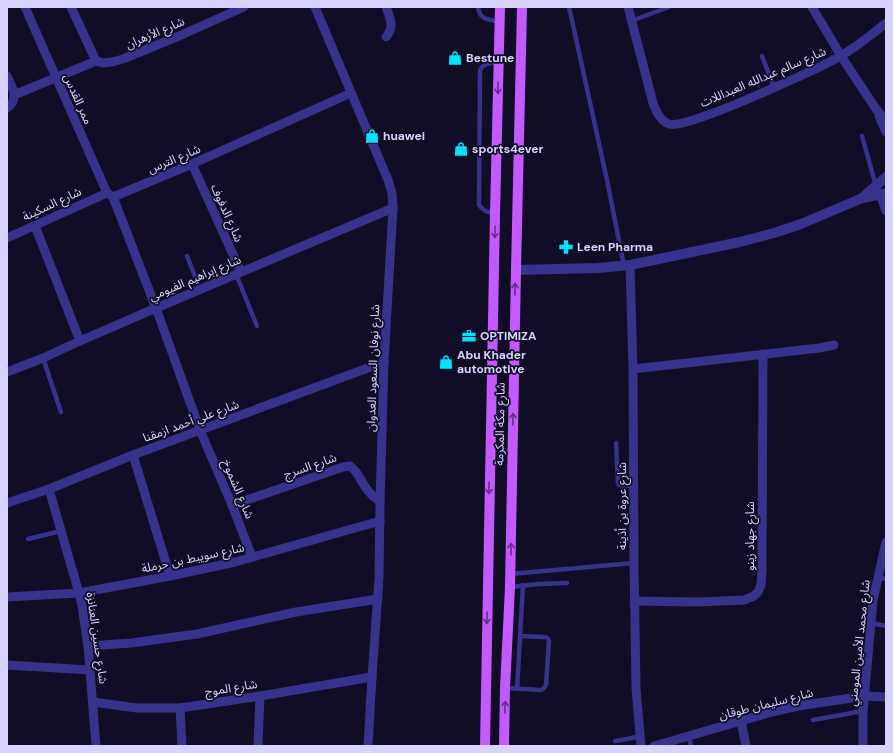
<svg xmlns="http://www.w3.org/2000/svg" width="893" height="753" viewBox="0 0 893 753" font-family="'DM Sans','Noto Sans Arabic',sans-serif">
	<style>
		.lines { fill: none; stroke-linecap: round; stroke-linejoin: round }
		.service { stroke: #37328b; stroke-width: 4.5 }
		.minor { stroke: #37328b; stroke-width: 9 }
		.tertiary { stroke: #37328b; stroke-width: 10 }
		.primary { stroke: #c35aff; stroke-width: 10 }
		.oneway { stroke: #613088 }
		.labels { text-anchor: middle; stroke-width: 3.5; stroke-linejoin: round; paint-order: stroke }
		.street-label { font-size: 12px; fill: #d8d3ff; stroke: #110d27 }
		.poi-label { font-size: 12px; font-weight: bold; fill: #d8d3ff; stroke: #110d27; text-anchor: start }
	</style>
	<rect width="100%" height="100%" fill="#110d27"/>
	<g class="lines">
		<g class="service">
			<path d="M 478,7 C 480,21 488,19 500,22"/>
			<polyline points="569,7 607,180 624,266"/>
			<polyline points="631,21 669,7"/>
			<polyline points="762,56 774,87"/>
			<polyline points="862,136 876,186"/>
			<path d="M 495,214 C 488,212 483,211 479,205 L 480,71 C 482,63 492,63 499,61"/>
			<polyline points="187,256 200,289"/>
			<polyline points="236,274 257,326"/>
			<polyline points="43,358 61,412"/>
			<polyline points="616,443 618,484 619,485 630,486 633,485"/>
			<polyline points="28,539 61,531"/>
			<polyline points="510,574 634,563"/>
			<polyline points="878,577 886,579"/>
			<polyline points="510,587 539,584 567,583"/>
			<polyline points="871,623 886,626"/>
			<path d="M 505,688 L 541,690 L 544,688 L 546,685 L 549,641 C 548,638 547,637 544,637 L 520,636"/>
			<polyline points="517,689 523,585"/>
			<polyline points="813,720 863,711"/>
			<polyline points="689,737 691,746"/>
			<polyline points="615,741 627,739 640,736"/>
		</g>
		<g class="minor">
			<polyline points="25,7 107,193 113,197"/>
			<polyline points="71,7 96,61"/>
			<polyline points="315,7 388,180 392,193 393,208 384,362 380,502 379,578 372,677 368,746"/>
			<path d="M 628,7 L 653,103 C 656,111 660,121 669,124 C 677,126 686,122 693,120 C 729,109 764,92 798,77 C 812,70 828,64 842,55 C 858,46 872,34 886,23"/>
			<polyline points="812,7 841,56 876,109 886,121"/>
			<path d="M 386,37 C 395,27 390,18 386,7"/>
			<path d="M 7,76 C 12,87 20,99 7,108"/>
			<polyline points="14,95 96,61 103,63 112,62 123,59 179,36 244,7"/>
			<polyline points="879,116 886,132"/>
			<polyline points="192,164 241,272"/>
			<polyline points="880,194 886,211"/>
			<polyline points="113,197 156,308 200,430 232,505 252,557"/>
			<polyline points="113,197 192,164 351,93"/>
			<polyline points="35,226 80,341"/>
			<polyline points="7,238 107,193"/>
			<polyline points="630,265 633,369 634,563 636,688 641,746"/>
			<polyline points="633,369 819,348 834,345"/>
			<polyline points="7,372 43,358 80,341 156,308 393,208"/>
			<polyline points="133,455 170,576"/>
			<polyline points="49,489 79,593 82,606 88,646 96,746"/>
			<polyline points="7,503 49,489 133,455 384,362"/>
			<path d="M 232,505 L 343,467 L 350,466 C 359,473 360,480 366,488 C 370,494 375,498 380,502"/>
			<polyline points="7,597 79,593 170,576 235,562 380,521"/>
			<polyline points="635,601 697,602 744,600 754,596 758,592 761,585 762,570 763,354"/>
			<polyline points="88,646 131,643 197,634 296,612 378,599"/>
			<polyline points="7,665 90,670"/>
			<polyline points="93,702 137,708 180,708 260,696 372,677"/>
			<polyline points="180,708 182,746"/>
			<polyline points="741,721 746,746"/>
			<polyline points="258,746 260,696"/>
			<polyline points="654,746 772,712 798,706 865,696 886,697"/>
			<polyline points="863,746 863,711 873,600 886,542"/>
		</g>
		<g class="tertiary">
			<polyline points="862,198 886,177"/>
			<polyline points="516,270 598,268 630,265 740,242 774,233 801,224 860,199 886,193"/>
		</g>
		<g class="primary">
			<polyline points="485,746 495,214 500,7"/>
			<polyline points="504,746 505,688 510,587 516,270 522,7"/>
		</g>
	</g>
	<defs><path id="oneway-shaft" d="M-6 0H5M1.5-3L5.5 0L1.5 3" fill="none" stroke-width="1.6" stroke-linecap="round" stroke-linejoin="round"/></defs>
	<g class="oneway">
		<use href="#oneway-shaft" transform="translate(498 88) rotate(91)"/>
		<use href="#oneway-shaft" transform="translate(495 232) rotate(91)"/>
		<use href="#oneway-shaft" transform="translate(515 289) rotate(-89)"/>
		<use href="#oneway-shaft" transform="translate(513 419) rotate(-89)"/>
		<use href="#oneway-shaft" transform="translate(489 488) rotate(91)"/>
		<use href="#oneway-shaft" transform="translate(511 549) rotate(-89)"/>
		<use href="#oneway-shaft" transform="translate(487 618) rotate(91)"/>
		<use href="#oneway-shaft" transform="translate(505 707) rotate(-89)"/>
	</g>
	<defs>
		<symbol id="shop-bare" viewBox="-9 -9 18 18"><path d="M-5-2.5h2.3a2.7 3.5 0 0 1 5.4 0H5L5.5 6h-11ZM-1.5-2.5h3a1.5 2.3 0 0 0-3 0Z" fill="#00e3fe" stroke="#110d27" stroke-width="2.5" paint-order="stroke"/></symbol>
		<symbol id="pharmacy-bare" viewBox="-9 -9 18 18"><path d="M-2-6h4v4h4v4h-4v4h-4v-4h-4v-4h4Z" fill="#00e3fe" stroke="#110d27" stroke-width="2.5" paint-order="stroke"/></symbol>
		<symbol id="office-bare" viewBox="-9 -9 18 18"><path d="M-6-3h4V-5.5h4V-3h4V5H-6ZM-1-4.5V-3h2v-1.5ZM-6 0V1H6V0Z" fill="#00e3fe" stroke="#110d27" stroke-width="2.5" paint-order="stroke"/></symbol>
	</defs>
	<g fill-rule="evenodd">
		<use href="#shop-bare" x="445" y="48" width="20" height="20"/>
		<use href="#shop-bare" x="362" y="126" width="20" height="20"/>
		<use href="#shop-bare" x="451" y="139" width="20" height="20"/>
		<use href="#pharmacy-bare" x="556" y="237" width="20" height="20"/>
		<use href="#office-bare" x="459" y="326" width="20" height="20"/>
		<use href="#shop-bare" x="436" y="352" width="20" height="20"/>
	</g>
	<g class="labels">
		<g class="street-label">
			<text transform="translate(155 33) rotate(-23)" y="4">شارع الأزهران</text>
			<text transform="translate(763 77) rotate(-23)" y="4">شارع سالم عبدالله العبداللات</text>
			<text transform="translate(78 99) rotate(66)" y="4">ممر القدس</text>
			<text transform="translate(174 159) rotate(-23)" y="4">شارع الترس</text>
			<text transform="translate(52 204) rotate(-25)" y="4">شارع السكينة</text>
			<text transform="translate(227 213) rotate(66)" y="4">شارع الدفوف</text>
			<text transform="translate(195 278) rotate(-23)" y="4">شارع إبراهيم الفيومي</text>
			<text transform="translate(373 368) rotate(-88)" y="4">شارع نوفان السعود العدوان</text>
			<text transform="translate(191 421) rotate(-20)" y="4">شارع علي أحمد ازمقنا</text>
			<text transform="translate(500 424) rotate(-89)" y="4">شارع مكة المكرمة</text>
			<text transform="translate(310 466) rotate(-19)" y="4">شارع السرج</text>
			<text transform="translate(238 489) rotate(67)" y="4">شارع الشموخ</text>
			<text transform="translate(622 506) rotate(-90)" y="4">شارع عروة بن أذينة</text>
			<text transform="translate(750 536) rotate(-90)" y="4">شارع جهاد زينو</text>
			<text transform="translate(193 558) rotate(-12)" y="4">شارع سويبط بن حرملة</text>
			<text transform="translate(97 638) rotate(82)" y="4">شارع حسين العنانزة</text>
			<text transform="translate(859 643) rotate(-84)" y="4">شارع محمد الأمين المومني</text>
			<text transform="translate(231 688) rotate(-9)" y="4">شارع الموج</text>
			<text transform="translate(766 704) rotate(-14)" y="4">شارع سليمان طوقان</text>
		</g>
		<g class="poi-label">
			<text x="466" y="62">Bestune</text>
			<text x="383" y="140">huawei</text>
			<text x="472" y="153">sports4ever</text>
			<text x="577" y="251">Leen Pharma</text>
			<text x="480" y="340">OPTIMIZA</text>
			<text x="457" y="359">Abu Khader<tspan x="457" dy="14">automotive</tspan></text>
		</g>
	</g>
	<rect width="893" height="753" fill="none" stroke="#d8d3ff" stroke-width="16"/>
</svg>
